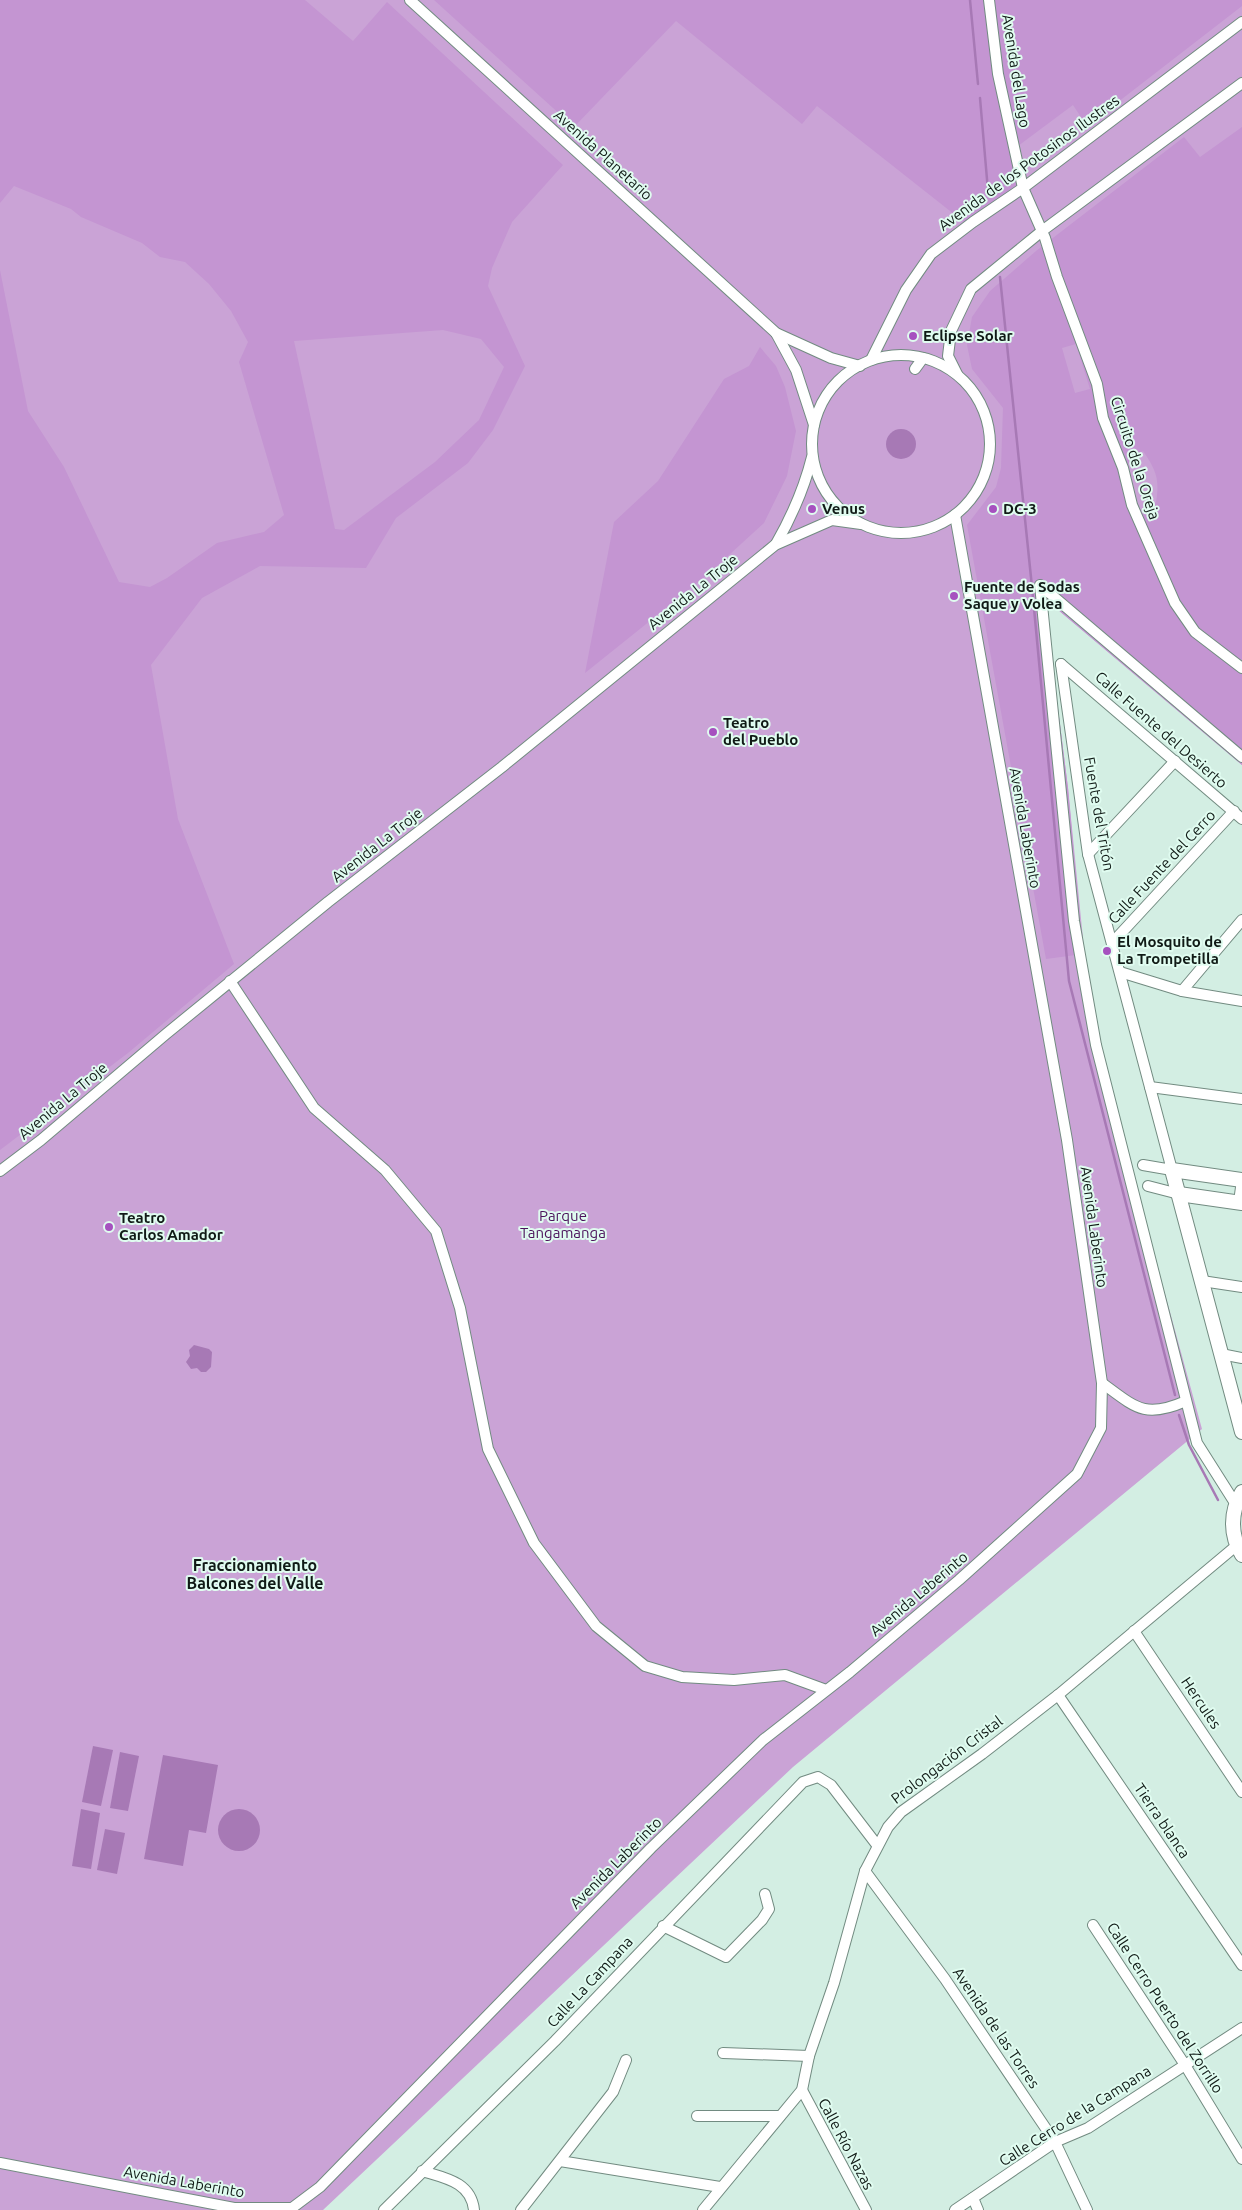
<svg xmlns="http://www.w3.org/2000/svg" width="1242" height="2210" viewBox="0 0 1242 2210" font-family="Ubuntu,sans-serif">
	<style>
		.green { fill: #caa3d6 }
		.forest { fill: #c495d2; fill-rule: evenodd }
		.water { fill: #a779b5 }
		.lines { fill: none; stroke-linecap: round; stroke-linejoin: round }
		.stream { stroke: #a779b5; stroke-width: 2.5 }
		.street-casing { stroke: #728b81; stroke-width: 12 }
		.secondary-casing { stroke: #728b81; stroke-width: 16 }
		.street { stroke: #fff; stroke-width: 10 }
		.secondary { stroke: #fff; stroke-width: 14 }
		.poi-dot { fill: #a651bf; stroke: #e0fcf0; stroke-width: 2 }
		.labels { text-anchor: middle; stroke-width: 4; stroke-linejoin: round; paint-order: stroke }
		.street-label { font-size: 15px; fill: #101a16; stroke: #e0fcf0 }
		.poi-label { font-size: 15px; font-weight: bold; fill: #101a16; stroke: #e0fcf0; text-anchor: start }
		.park-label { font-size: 15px; fill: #4b115b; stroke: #e0fcf0 }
		.neighbourhood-label { font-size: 16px; font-weight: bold; fill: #101a16; stroke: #e0fcf0 }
	</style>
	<rect width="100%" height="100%" fill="#d3eee3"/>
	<polygon class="green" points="0,0 1242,0 1242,765 1044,598 1068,788 1088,989 1116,1115 1202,1429 793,1767 323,2210 0,2210"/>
	<g class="forest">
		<path d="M 0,0 L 305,0 L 353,41 L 387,2 L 563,165 L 512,222 L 492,268 L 488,286 L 525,366 L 493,430 L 468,463 L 396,518 L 366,568 L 260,566 L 202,598 L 151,665 L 178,819 L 234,964 L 128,1053 L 0,1150 L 0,270 L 28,411 L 64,467 L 119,582 L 150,587 L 167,578 L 217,543 L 264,532 L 284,515 L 239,362 L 248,342 L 231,311 L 209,284 L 185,262 L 160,257 L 142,243 L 81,217 L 71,209 L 14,186 L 0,203 ZM 443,330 L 481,339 L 504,367 L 479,420 L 435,462 L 344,530 L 335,529 L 294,341 Z"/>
		<polygon points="434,0 1242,0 1242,6 1087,126 1073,105 1014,149 1022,183 964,222 817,106 802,124 676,21 574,127"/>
		<path d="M 1242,127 L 1242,765 L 1044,598 L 1068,788 L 1083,954 L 1046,959 L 967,525 L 996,487 L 1001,468 L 1003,408 L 972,369 L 967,345 L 972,317 L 990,291 L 1036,251 L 1184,137 L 1200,157 ZM 1076,344 L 1090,389 L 1075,393 L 1062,348 ZM 1143,451 C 1156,470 1160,479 1156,502 L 1142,514 L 1136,505 L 1126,469 L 1134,455 Z"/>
		<polygon points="760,347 776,366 785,387 796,431 787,476 764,523 706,576 585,673 614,522 658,481 724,379 749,366"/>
	</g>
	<g class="water">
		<circle cx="901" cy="444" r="15"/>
		<polygon points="194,1345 209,1349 212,1352 211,1367 206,1372 201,1372 197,1368 191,1369 186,1362 190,1356 189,1350"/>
		<polygon points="93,1746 113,1750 101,1806 82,1802"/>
		<polygon points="120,1752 139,1756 128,1811 110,1808"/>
		<polygon points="163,1755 218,1765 206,1833 189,1830 183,1866 144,1859"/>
		<polygon points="81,1809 100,1813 91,1869 72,1866"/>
		<circle cx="239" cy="1830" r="21"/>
		<polygon points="105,1829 125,1833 117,1874 97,1870"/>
	</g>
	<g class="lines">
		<g class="stream">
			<polyline points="970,0 978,84"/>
			<polyline points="980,98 988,191"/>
			<polyline points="1000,277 1032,587 1069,981 1175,1395"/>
			<polyline points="1179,1415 1189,1445 1218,1500"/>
		</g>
		<defs>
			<g id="street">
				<polyline points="410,0 776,333 831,358 860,366"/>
				<polyline points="989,0 998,74 1023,188 1045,238 1057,277 1097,384 1103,418 1123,468 1132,505 1175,603 1195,632 1242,668"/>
				<polyline points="776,333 796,370 814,425"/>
				<circle cx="901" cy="444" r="89"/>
				<polyline points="871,360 906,290 931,254 973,222 1023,188 1242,22"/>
				<polyline points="915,369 923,358"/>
				<polyline points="957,374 948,356 951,331 971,289 1042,231 1242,83"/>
				<path d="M 776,544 C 792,516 804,489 812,457"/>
				<polyline points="1061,664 1088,854 1172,1170 1143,1165"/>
				<polyline points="1061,664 1242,819"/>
				<polyline points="1088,854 1175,761"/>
				<polyline points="1112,943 1234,811"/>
				<polyline points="1120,972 1182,991 1242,1001"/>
				<polyline points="230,981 314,1108 385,1170 436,1231 460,1308 488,1449 534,1543 596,1626 645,1666 682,1677 734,1680 785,1675 826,1690"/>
				<polyline points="1182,991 1242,920"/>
				<polyline points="1150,1087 1242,1099"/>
				<polyline points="0,1171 41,1140 166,1034 328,902 502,767 775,545 832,520 861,524"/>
				<polyline points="1148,1186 1179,1194"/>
				<polyline points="1239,1202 1242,1180"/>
				<polyline points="1202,1281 1242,1287"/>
				<polyline points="1221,1354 1242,1358"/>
				<path d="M 1102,1383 C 1136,1408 1145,1419 1186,1401"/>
				<polyline points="1235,1503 1197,1443 1096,1045 1074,921 1040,585 1242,757"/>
				<polyline points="1134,1631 1242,1792"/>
				<polyline points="1058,1695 1242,1965"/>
				<polyline points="865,1871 945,1979 1055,2142 1087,2210"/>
				<polyline points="1093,1925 1185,2065 1242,2159"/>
				<polyline points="663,1926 726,1957 762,1920 769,1909 765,1894"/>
				<polyline points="723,2053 809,2056"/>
				<polyline points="802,2090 866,2210"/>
				<polyline points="697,2116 780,2116"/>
				<polyline points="560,2161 720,2187"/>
				<polyline points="0,2163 234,2208 292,2208 320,2187 651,1848 763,1740 850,1672 959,1580 1077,1474 1101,1428 1102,1383 1067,1140 955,515"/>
				<path d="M 422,2171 C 445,2178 471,2182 474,2210"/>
				<polyline points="973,2198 978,2210"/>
				<polyline points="384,2210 555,2041 803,1782 818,1777 831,1785 877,1845"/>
				<polyline points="521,2210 613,2092 626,2060"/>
				<polyline points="703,2210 802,2090 809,2056 834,1983 865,1871 888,1827 901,1812 982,1754 1058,1695 1236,1546 1242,1543"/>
				<polyline points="955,2210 1055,2142 1088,2128 1242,2028"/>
			</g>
			<g id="secondary">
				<polyline points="1242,1180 1172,1170 1242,1432"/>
				<polyline points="1179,1194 1242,1203"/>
				<path d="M 1242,1492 C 1230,1512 1230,1535 1242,1555"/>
			</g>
		</defs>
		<use href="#street" class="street-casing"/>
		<use href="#secondary" class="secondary-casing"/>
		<use href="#street" class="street"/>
		<use href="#secondary" class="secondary"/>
	</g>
	<g class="poi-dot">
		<circle cx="913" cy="336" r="5"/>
		<circle cx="812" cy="509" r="5"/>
		<circle cx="993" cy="509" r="5"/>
		<circle cx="954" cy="596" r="5"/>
		<circle cx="713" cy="732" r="5"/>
		<circle cx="1107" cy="951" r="5"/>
		<circle cx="109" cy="1227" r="5"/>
	</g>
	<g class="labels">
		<g class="street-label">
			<text transform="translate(1016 71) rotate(81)" y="5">Avenida del Lago</text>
			<text transform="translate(603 155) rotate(42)" y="5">Avenida Planetario</text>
			<text transform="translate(1029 163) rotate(-36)" y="5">Avenida de los Potosinos Ilustres</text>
			<text transform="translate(1135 458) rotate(72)" y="5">Circuito de la Oreja</text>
			<text transform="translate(693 592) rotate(-39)" y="5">Avenida La Troje</text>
			<text transform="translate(1161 730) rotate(41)" y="5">Calle Fuente del Desierto</text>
			<text transform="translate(1099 814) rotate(80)" y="5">Fuente del Tritón</text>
			<text transform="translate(1025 828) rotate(80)" y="5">Avenida Laberinto</text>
			<text transform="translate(377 845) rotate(-38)" y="5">Avenida La Troje</text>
			<text transform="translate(1162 867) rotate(-47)" y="5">Calle Fuente del Cerro</text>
			<text transform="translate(63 1101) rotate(-40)" y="5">Avenida La Troje</text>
			<text transform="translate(1094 1227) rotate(82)" y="5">Avenida Laberinto</text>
			<text transform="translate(919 1594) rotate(-40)" y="5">Avenida Laberinto</text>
			<text transform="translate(1201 1703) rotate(56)" y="5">Hercules</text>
			<text transform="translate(947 1760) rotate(-37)" y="5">Prolongación Cristal</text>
			<text transform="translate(1162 1821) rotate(56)" y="5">Tierra blanca</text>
			<text transform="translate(616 1863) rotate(-45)" y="5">Avenida Laberinto</text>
			<text transform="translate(590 1982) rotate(-47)" y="5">Calle La Campana</text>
			<text transform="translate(1165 2008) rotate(57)" y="5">Calle Cerro Puerto del Zorrillo</text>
			<text transform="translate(996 2028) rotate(56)" y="5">Avenida de las Torres</text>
			<text transform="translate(1075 2116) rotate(-32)" y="5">Calle Cerro de la Campana</text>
			<text transform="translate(846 2144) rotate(62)" y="5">Calle Río Nazas</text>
			<text transform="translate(184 2182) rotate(10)" y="5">Avenida Laberinto</text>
		</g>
		<g class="poi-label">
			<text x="923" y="341">Eclipse Solar</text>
			<text x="822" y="514">Venus</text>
			<text x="1003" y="514">DC-3</text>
			<text x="964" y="592">Fuente de Sodas<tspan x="964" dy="17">Saque y Volea</tspan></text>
			<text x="723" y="728">Teatro<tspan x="723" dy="17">del Pueblo</tspan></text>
			<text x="1117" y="947">El Mosquito de<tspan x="1117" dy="17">La Trompetilla</tspan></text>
			<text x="119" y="1223">Teatro<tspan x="119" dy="17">Carlos Amador</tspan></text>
		</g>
		<g class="park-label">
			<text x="563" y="1221">Parque<tspan x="563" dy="17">Tangamanga</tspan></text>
		</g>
		<g class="neighbourhood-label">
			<text x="255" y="1571">Fraccionamiento<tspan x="255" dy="18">Balcones del Valle</tspan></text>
		</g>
	</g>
</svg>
